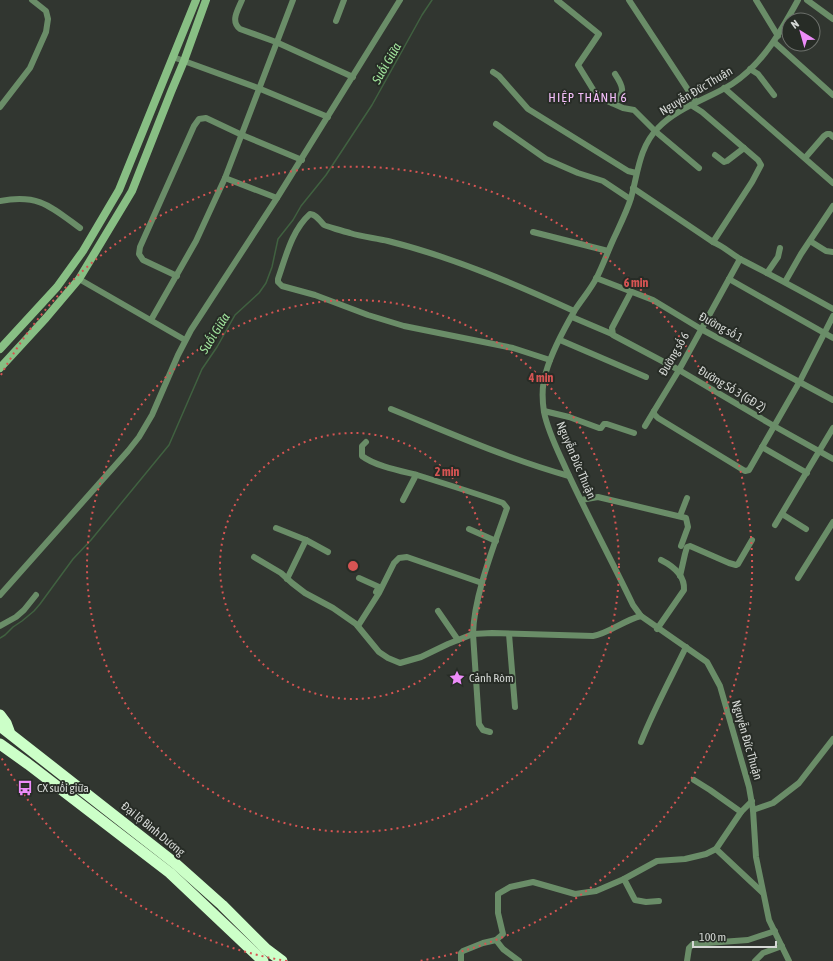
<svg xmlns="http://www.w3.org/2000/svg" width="833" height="961" viewBox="0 0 833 961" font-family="'Asap Condensed',sans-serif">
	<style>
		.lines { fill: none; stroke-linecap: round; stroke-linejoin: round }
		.stream { stroke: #406140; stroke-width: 1.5 }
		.street { stroke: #6a8d68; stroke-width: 6 }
		.secondary { stroke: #88bf84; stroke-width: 8 }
		.highway { stroke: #ccffc8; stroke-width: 11 }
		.ring { fill: none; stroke: #d65453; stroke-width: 2; stroke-dasharray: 2 4 }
		.labels { text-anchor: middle; stroke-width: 4; stroke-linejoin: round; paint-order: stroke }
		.street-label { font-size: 12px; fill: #d5d8d5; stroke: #272c26 }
		.poi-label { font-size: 12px; fill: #d5d8d5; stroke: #272c26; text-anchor: start }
		.water-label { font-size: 13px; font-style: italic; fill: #a0e49c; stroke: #272c26 }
		.neighbourhood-label { font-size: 13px; letter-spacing: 1px; fill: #f5bffb; stroke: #272c26 }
		.centre { fill: #d65453; stroke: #272c26; stroke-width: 2 }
		.ring-label { font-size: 12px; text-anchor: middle; font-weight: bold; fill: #d65453; stroke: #272c26; stroke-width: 4; stroke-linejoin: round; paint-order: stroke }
	</style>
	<rect width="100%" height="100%" fill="#313630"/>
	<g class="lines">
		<polyline class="stream" points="0,638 5,635 13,627 22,621 34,611 40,604 73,559 91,540 169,445 202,369 217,347 235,315 259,293 266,283 272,267 278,239 293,220 301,206 326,175 372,105 422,15 432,0"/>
		<g class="street">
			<path d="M 242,0 C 238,10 230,21 240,29 L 276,42 L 353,77"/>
			<polyline points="557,0 599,34 578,65 594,91 605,100 623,108 634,110 655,131 699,168"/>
			<polyline points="629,0 696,102"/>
			<polyline points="756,0 778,36"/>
			<polyline points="807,0 833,19"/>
			<polyline points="336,21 344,0"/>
			<polyline points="774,42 833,95"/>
			<polyline points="173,57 258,88 328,117"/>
			<polyline points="750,69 758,74 774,95"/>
			<polyline points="493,72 499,76 528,109 628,171 636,173"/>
			<polyline points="724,88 833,183"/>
			<path d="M 612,103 C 627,94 623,86 615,74"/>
			<polyline points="0,107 30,68 46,32 48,19 46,11 32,0"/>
			<polyline points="496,124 546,159 578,173 603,181 630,199"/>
			<polyline points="715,155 724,162 727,161 744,148"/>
			<polyline points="805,158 824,136 827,134 830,134 833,137"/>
			<polyline points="225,178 277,198"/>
			<polyline points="633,188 713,242 752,182 761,165 758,160 702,112 691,105"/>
			<path d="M 0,201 C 39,194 50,206 80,228"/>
			<polyline points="533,232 608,251"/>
			<polyline points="810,241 826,251 833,252"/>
			<path d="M 713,242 C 725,247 731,254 742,260 C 773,276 803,292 833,309"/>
			<polyline points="740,259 679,370 654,411 654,414 658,418 745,471 749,470 800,381 833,316"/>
			<polyline points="767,273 778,257 780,248"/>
			<polyline points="177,276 143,260 139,254 140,247 194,126 199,119 206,118 242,135 302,160"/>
			<polyline points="596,278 653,300 701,329 833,400"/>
			<polyline points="79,279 185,340"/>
			<polyline points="729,279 833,338"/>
			<polyline points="785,282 801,254 833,206"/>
			<polyline points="631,292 612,328 613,335 679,370 774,426 833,459"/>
			<polyline points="572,317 612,334"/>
			<polyline points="151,320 196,241 225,178 293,0"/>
			<polyline points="560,340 646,377"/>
			<path d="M 550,360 L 513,348 L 404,326 L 368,315 L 315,295 L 282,286 L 278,282 L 278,279 C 286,256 292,230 310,214 C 317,215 319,220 324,225 C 325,226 346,232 350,233 C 362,237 376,238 388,241 C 452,257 515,284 574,311"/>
			<path d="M 391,409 C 450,433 508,459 569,476"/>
			<polyline points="544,411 569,417 599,428 601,428 604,424 607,424 634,433"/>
			<polyline points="645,426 654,411"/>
			<path d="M 366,442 L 362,446 L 362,456 C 375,466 401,471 417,475 C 446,484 475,493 503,503 L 507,508 C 494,546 474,595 473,634 L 479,724 L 483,730 L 490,732"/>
			<polyline points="762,447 807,473"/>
			<polyline points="403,500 416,475"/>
			<polyline points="581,500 598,497 686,518 688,527 681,546"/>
			<polyline points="782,514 806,529"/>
			<polyline points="680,516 687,498"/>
			<polyline points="775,525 833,428"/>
			<polyline points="276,528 306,540"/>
			<polyline points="469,529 496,541"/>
			<path d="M 254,557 L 281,573 L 292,583 L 305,593 L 333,608 L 356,624 L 379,652 L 388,658 L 400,663 L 421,657 L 448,644 L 473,634 L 492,633 L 593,636 C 608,634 624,620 641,616"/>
			<polyline points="680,576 685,554 687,547 690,546 729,563 736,565 738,564 752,540"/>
			<polyline points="359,578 379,587 376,592"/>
			<polyline points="798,578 833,522"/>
			<polyline points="287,579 306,540 328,552"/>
			<polyline points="0,595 128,451 139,437 152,415 178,355 191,330 277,198 400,0"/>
			<polyline points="438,611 458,640"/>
			<polyline points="0,626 16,617 24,610 36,595"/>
			<polyline points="358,626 379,593 394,563 399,558 407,557 482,583"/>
			<path d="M 657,629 L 684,590 C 685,575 673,566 661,560"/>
			<polyline points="509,634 515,707"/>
			<path d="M 641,742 C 654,709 671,678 686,647"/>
			<polyline points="694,780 710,790 741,812"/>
			<polyline points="752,801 741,812 716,849 763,893"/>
			<polyline points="753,810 773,803 799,783 833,739"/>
			<polyline points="624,879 635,900 646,902 659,901"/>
			<polyline points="461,961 461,953 463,951 483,943 496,940"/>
			<polyline points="519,961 503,949 496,940 503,934 498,913 498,894 510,887 533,882 575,894 596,891 624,879 657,861 685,859 706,854 716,849"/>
			<polyline points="687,961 689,948 693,944 748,940 775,931"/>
			<polyline points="755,961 763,953 782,946"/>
			<path d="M 789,961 L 769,920 L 756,857 L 753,810 L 749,787 L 720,686 L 707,662 L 641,616 L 633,605 C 611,559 587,515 566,469 C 558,451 548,432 544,412 C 542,399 542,384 546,372 C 552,351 564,329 575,310 C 582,299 591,289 597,277 C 603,265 608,251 614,238 C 620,225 627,211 631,198 C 638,173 639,147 658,128 C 678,107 708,99 732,84 C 763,64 781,31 798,0"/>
		</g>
		<g class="secondary">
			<polyline points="0,349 57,287 83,251 119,190 196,0"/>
			<polyline points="0,368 46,318 79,279 132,191 171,92 184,61 206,0"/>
		</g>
		<g class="highway">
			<polyline points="0,715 6,723 9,731"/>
			<polyline points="0,726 176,864 222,905 266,949 282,961"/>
			<polyline points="0,744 28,764 170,873 263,961"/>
		</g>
	</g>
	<g class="ring">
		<circle cx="353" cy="566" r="133"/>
		<circle cx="353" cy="566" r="266"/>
		<path d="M287 961A400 400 0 0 1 1 757M1 375A400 400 0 1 1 419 961"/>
	</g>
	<defs>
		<symbol id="sight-bare" viewBox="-9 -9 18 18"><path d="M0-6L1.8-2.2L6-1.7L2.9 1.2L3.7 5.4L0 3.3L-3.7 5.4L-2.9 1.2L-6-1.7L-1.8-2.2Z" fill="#ed8cf9" stroke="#272c26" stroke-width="2.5" paint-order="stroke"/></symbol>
		<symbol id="bus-bare" viewBox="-9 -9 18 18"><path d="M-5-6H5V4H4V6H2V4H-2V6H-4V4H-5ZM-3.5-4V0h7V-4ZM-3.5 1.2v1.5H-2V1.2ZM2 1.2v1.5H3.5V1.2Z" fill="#ed8cf9" stroke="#272c26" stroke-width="2.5" paint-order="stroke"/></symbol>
	</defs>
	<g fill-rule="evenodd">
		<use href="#sight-bare" x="446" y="667" width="22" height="22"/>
		<use href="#bus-bare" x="14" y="777" width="22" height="22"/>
	</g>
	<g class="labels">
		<g class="street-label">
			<text transform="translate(696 91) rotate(-31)" y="4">Nguyễn Đức Thuận</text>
			<text transform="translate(721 327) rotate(29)" y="4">Đường số 1</text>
			<text transform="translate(674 354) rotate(-60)" y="4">Đường số 6</text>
			<text transform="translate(732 389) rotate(31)" y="4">Đường Số 3 (GĐ 2)</text>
			<text transform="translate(576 460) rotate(67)" y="4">Nguyễn Đức Thuận</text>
			<text transform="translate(747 740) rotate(74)" y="4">Nguyễn Đức Thuận</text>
			<text transform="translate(153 829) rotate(39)" y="4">Đại lộ Bình Dương</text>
		</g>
		<g class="poi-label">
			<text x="469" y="682">Cảnh Ròm</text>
			<text x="37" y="792">CX suối giữa</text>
		</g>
		<g class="water-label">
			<text transform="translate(386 63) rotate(-60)" y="5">Suối Giữa</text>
			<text transform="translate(214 333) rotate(-58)" y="5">Suối Giữa</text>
		</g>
		<g class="neighbourhood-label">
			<text x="588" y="102">HIỆP THÀNH 6</text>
		</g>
	</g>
	<circle cx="353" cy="566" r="6" class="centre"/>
	<g class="ring-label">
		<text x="636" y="287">6 min</text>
		<text x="541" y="382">4 min</text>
		<text x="447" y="476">2 min</text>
	</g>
	<g transform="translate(801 32) rotate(323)"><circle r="19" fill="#272c26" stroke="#6d716c"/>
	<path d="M0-3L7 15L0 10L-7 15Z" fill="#ed8cf9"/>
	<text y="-6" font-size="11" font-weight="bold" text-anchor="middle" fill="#d5d8d5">N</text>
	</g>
	<path d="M693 941v6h83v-6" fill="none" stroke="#d5d8d5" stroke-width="2"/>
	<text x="699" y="941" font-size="12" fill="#d5d8d5" stroke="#272c26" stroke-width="3" paint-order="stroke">100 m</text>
</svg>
